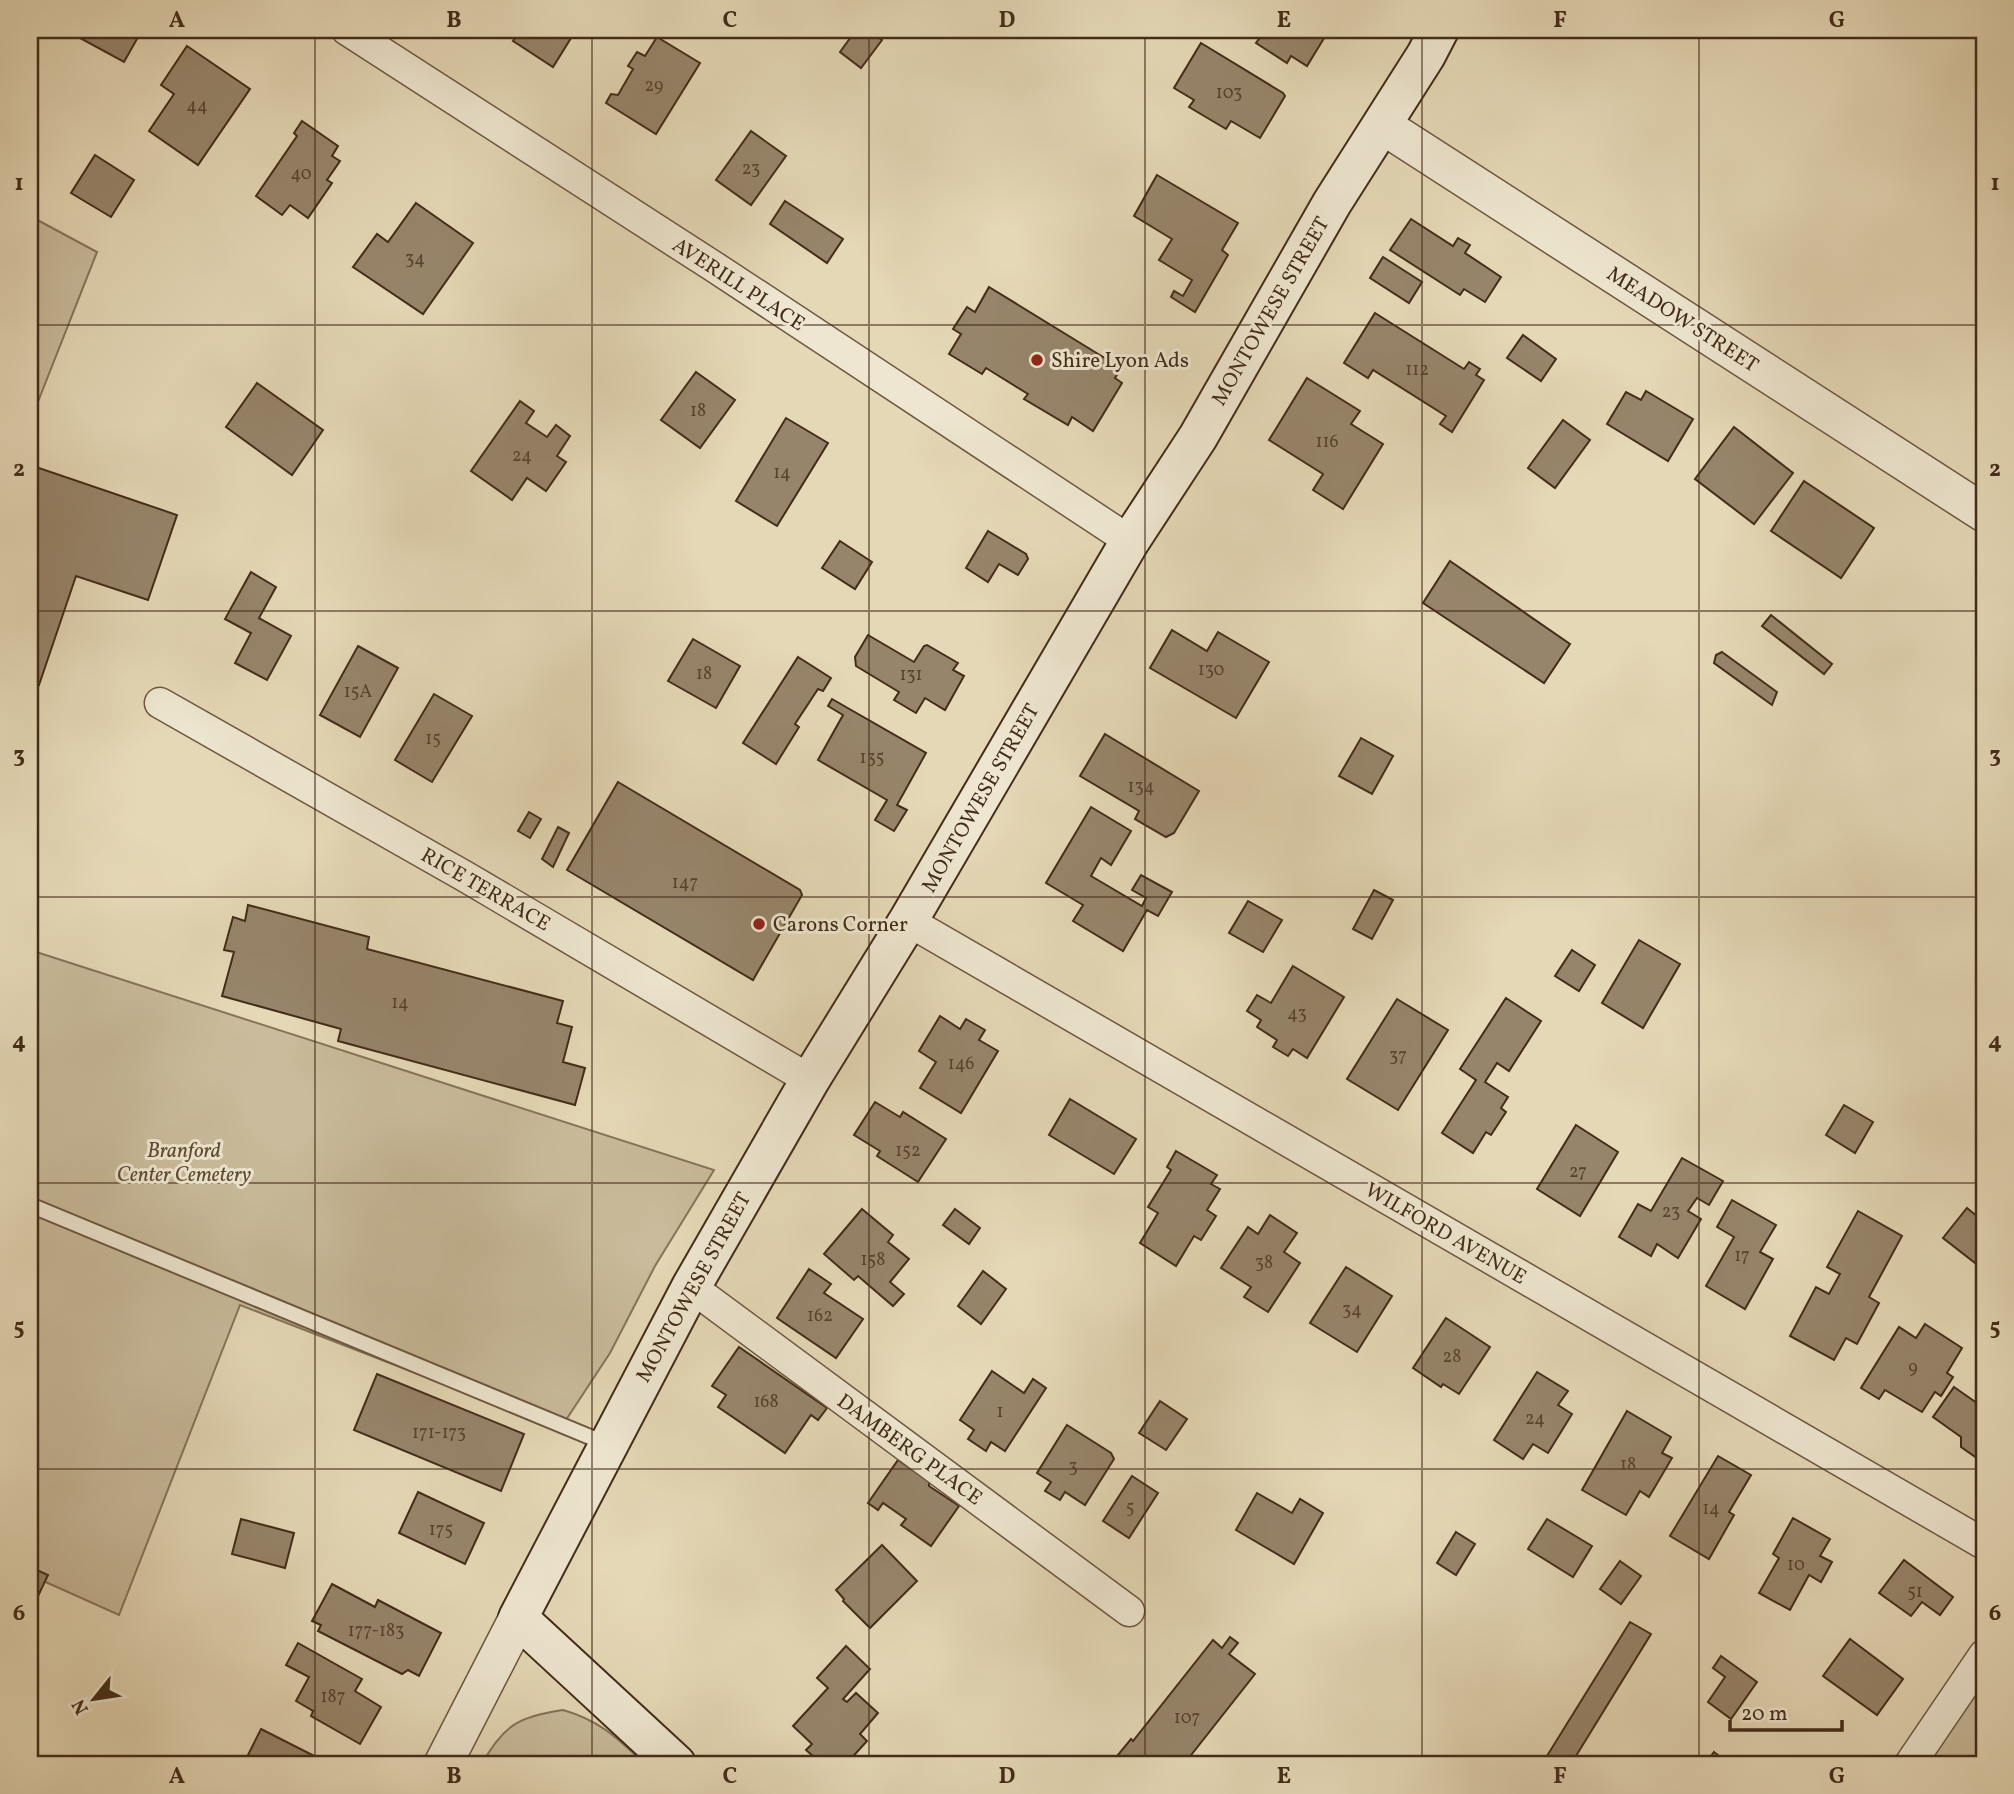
<svg xmlns="http://www.w3.org/2000/svg" width="2014" height="1794" viewBox="0 0 2014 1794" font-family="Vollkorn,serif">
	<style>
		.green { fill: #c9bb9b; stroke: #86745a; stroke-width: 2 }
		.building { fill: #97856b; stroke: #432c19; stroke-width: 2 }
		.lines { fill: none; stroke-linecap: round; stroke-linejoin: round }
		.service-casing { stroke: #6c5740; stroke-width: 18 }
		.minor-casing { stroke: #6c5740; stroke-width: 33 }
		.tertiary-casing { stroke: #6c5740; stroke-width: 40 }
		.secondary-casing { stroke: #432c19; stroke-width: 42 }
		.service { stroke: #eee6d0; stroke-width: 14 }
		.minor { stroke: #eee6d0; stroke-width: 30 }
		.tertiary { stroke: #eee6d0; stroke-width: 37 }
		.secondary { stroke: #eee6d0; stroke-width: 38 }
		.grid { fill: none; stroke: #432c19; stroke-width: 2; stroke-opacity: 0.55 }
		.poi-dot { fill: #8f2418; stroke: #eee6d0; stroke-width: 2.5 }
		.labels { text-anchor: middle; stroke-width: 6; stroke-linejoin: round; paint-order: stroke }
		.number-label { font-size: 18px; fill: #58422e }
		.street-label { font-size: 21px; fill: #432c19; stroke: #eee6d0 }
		.poi-label { font-size: 21px; fill: #432c19; stroke: #eee6d0; text-anchor: start }
		.park-label { font-size: 21px; font-style: italic; fill: #5e4933; stroke: #eee6d0 }
		.neatline { fill: none; stroke: #432c19; stroke-width: 2.5 }
		.grid-label { font-size: 23px; text-anchor: middle; font-weight: bold; fill: #432c19 }
	</style>
	<rect width="100%" height="100%" fill="#e5d8b6"/>
	<filter id="stains"><feTurbulence type="fractalNoise" baseFrequency=".00286" numOctaves="4"/><feColorMatrix values="0 0 0 0 .2 0 0 0 0 .09 0 0 0 0 .02 0 0 0 .5 -.17"/></filter>
	<radialGradient id="worn" r=".72"><stop offset=".6" stop-color="#630" stop-opacity="0"/><stop offset="1" stop-color="#630" stop-opacity=".3"/></radialGradient>
	<g class="green">
		<polygon points="30,216 97,252 30,422"/>
		<polygon points="30,950 714,1170 655,1266 610,1353 560,1429 240,1305 119,1615 30,1575"/>
		<polygon points="1984,1655 1984,1764 1910,1764"/>
		<path d="M 563,1710 C 601,1721 617,1738 645,1764 L 482,1764 C 503,1725 520,1716 563,1710 Z"/>
	</g>
	<g class="building">
		<polygon points="70,30 142,30 124,62 69,32"/>
		<polygon points="520,30 576,30 553,67 513,41"/>
		<polygon points="856,30 868,30 882,40 861,68 840,52"/>
		<polygon points="1251,30 1329,30 1307,66 1291,56 1287,63 1256,43 1261,36"/>
		<polygon points="657,37 700,63 656,134 606,103 611,94 618,95 633,69 628,66 637,52 645,56"/>
		<polygon points="1201,43 1283,93 1285,96 1260,138 1231,121 1226,129 1189,107 1194,100 1174,88"/>
		<polygon points="187,46 250,89 198,165 149,131 174,94 161,85"/>
		<polygon points="302,121 338,146 332,156 340,161 327,180 332,183 308,218 290,205 282,215 256,196 297,136 294,133"/>
		<polygon points="751,131 786,156 751,205 716,180"/>
		<polygon points="95,155 134,180 111,217 71,193"/>
		<polygon points="1157,175 1238,223 1222,250 1228,255 1195,312 1171,297 1174,291 1183,296 1192,280 1159,260 1172,239 1134,216"/>
		<polygon points="785,201 843,239 827,263 770,224"/>
		<polygon points="416,203 473,243 423,314 353,267 377,234 388,242"/>
		<polygon points="1411,219 1453,246 1458,238 1470,245 1465,253 1501,277 1485,302 1464,289 1460,295 1390,250"/>
		<polygon points="1383,257 1422,282 1409,303 1370,278"/>
		<polygon points="989,287 1121,368 1115,378 1122,383 1093,431 1072,417 1068,425 1024,399 1028,394 986,368 982,374 949,354 961,334 953,329 967,307 975,312"/>
		<polygon points="1375,313 1464,369 1469,362 1480,369 1476,375 1484,380 1452,432 1440,424 1446,416 1373,370 1368,378 1344,363"/>
		<polygon points="1523,335 1556,359 1541,381 1507,358"/>
		<polygon points="696,372 735,400 700,448 661,420"/>
		<polygon points="1307,378 1360,411 1351,424 1383,444 1343,509 1313,490 1323,474 1269,440"/>
		<polygon points="257,383 323,430 292,475 226,427"/>
		<polygon points="1646,391 1693,419 1668,461 1607,424 1626,392 1641,400"/>
		<polygon points="520,401 534,411 526,423 547,437 556,425 570,436 557,456 566,462 546,491 527,478 512,500 471,471"/>
		<polygon points="786,418 828,443 777,526 736,501"/>
		<polygon points="1563,420 1590,440 1555,488 1528,468"/>
		<polygon points="1734,427 1793,473 1754,524 1695,479"/>
		<polygon points="30,465 177,515 148,600 76,576 39,685 30,682"/>
		<polygon points="1804,481 1874,528 1841,578 1771,531"/>
		<polygon points="988,531 1026,554 1028,559 1018,575 999,564 988,582 966,568"/>
		<polygon points="840,541 872,562 855,589 822,568"/>
		<polygon points="1450,561 1570,644 1544,683 1423,603"/>
		<polygon points="251,572 276,587 259,618 291,636 267,680 235,663 251,633 225,619"/>
		<polygon points="1771,615 1832,664 1824,674 1762,626"/>
		<polygon points="1172,630 1207,651 1218,632 1269,662 1236,718 1150,668"/>
		<polygon points="868,635 914,662 924,646 927,645 958,663 953,670 964,676 945,710 925,698 916,713 894,700 899,692 856,666 855,657"/>
		<polygon points="693,639 740,666 716,708 668,681"/>
		<polygon points="358,646 398,668 360,737 320,715"/>
		<polygon points="1722,652 1777,692 1772,705 1714,663 1716,655"/>
		<polygon points="798,657 831,678 823,691 818,689 795,724 799,727 776,764 743,743"/>
		<polygon points="434,694 472,716 432,782 395,760"/>
		<polygon points="832,699 926,753 897,805 907,810 894,831 875,820 887,800 818,760 843,715 828,706"/>
		<polygon points="1105,734 1199,791 1174,833 1166,837 1135,819 1139,811 1080,776"/>
		<polygon points="1361,738 1393,756 1372,794 1339,776"/>
		<polygon points="618,782 800,890 802,895 753,980 567,870"/>
		<polygon points="1091,807 1131,831 1111,865 1101,858 1091,876 1142,906 1146,898 1132,890 1141,875 1172,892 1158,916 1147,910 1123,951 1073,921 1083,905 1046,883"/>
		<polygon points="529,812 541,819 530,838 518,831"/>
		<polygon points="558,827 569,833 553,867 542,859"/>
		<polygon points="1374,890 1393,900 1372,939 1353,929"/>
		<polygon points="1248,901 1282,920 1263,952 1229,933"/>
		<polygon points="248,905 369,937 367,949 563,1001 557,1023 572,1027 563,1062 585,1068 575,1105 338,1041 341,1029 222,996 234,952 224,950 233,917 245,921"/>
		<polygon points="1639,940 1680,964 1643,1028 1602,1003"/>
		<polygon points="1572,950 1595,965 1579,991 1555,976"/>
		<polygon points="1293,966 1344,997 1307,1058 1293,1049 1288,1056 1273,1047 1277,1040 1257,1027 1261,1020 1247,1011 1257,995 1271,1003"/>
		<polygon points="1506,998 1541,1021 1509,1071 1497,1063 1485,1082 1508,1097 1501,1108 1506,1112 1491,1135 1486,1132 1473,1153 1442,1133 1476,1080 1460,1069"/>
		<polygon points="1397,999 1448,1030 1398,1110 1347,1079"/>
		<polygon points="940,1016 960,1029 966,1019 985,1030 979,1040 998,1051 961,1113 920,1088 936,1062 919,1051"/>
		<polygon points="1070,1099 1136,1139 1114,1174 1049,1135"/>
		<polygon points="875,1102 900,1117 903,1112 946,1139 918,1182 877,1156 880,1151 854,1135"/>
		<polygon points="1844,1105 1873,1122 1855,1153 1826,1135"/>
		<polygon points="1576,1125 1618,1152 1580,1216 1537,1189"/>
		<polygon points="1176,1151 1217,1175 1211,1184 1220,1189 1207,1210 1216,1216 1201,1240 1194,1236 1176,1266 1140,1243 1158,1213 1148,1207 1171,1170 1167,1167"/>
		<polygon points="1682,1158 1723,1181 1709,1205 1697,1198 1688,1211 1701,1219 1678,1258 1657,1244 1651,1256 1619,1237 1638,1204 1651,1211"/>
		<polygon points="1732,1200 1776,1225 1760,1252 1773,1259 1745,1309 1706,1286 1734,1237 1717,1227"/>
		<polygon points="1967,1208 1984,1222 1984,1260 1979,1266 1943,1238"/>
		<polygon points="862,1209 893,1235 888,1242 909,1259 890,1282 904,1294 893,1306 858,1276 854,1280 824,1254"/>
		<polygon points="955,1209 980,1228 969,1244 943,1225"/>
		<polygon points="1858,1211 1902,1236 1869,1297 1879,1303 1857,1344 1846,1338 1834,1360 1790,1336 1816,1287 1829,1294 1840,1274 1827,1267"/>
		<polygon points="1270,1215 1297,1233 1284,1252 1300,1263 1268,1312 1244,1297 1251,1287 1221,1268 1248,1227 1258,1234"/>
		<polygon points="1346,1267 1392,1296 1357,1352 1310,1323"/>
		<polygon points="809,1269 831,1284 824,1293 863,1319 836,1358 777,1318"/>
		<polygon points="983,1271 1006,1289 981,1324 958,1306"/>
		<polygon points="1446,1318 1490,1347 1459,1394 1443,1384 1441,1387 1413,1368"/>
		<polygon points="1925,1324 1962,1348 1947,1373 1953,1377 1941,1396 1935,1392 1922,1412 1885,1390 1879,1399 1861,1388 1899,1327 1916,1338"/>
		<polygon points="739,1347 827,1408 818,1420 811,1415 785,1453 718,1407 726,1395 712,1386"/>
		<polygon points="992,1371 1024,1393 1033,1379 1046,1388 1005,1451 991,1442 986,1451 968,1439 974,1430 960,1420"/>
		<polygon points="1537,1372 1568,1391 1558,1405 1572,1414 1548,1453 1533,1444 1523,1459 1494,1440"/>
		<polygon points="377,1374 524,1434 501,1491 354,1430"/>
		<polygon points="1954,1387 1984,1408 1984,1463 1961,1447 1961,1437 1933,1417"/>
		<polygon points="1160,1401 1187,1419 1166,1450 1139,1433"/>
		<polygon points="1627,1411 1671,1437 1662,1453 1672,1458 1649,1497 1640,1491 1626,1515 1582,1490"/>
		<polygon points="1067,1425 1111,1453 1114,1459 1085,1505 1065,1492 1060,1500 1045,1491 1051,1482 1037,1473"/>
		<polygon points="1718,1456 1751,1475 1729,1512 1734,1515 1709,1559 1670,1536"/>
		<polygon points="898,1460 929,1481 929,1486 959,1506 931,1546 901,1525 906,1519 883,1503 878,1510 868,1503"/>
		<polygon points="1132,1476 1158,1493 1129,1538 1103,1521"/>
		<polygon points="418,1492 484,1523 465,1564 399,1533"/>
		<polygon points="1257,1493 1292,1513 1300,1499 1323,1513 1294,1564 1236,1530"/>
		<polygon points="1793,1518 1830,1539 1820,1556 1832,1562 1821,1582 1809,1575 1790,1610 1759,1593 1779,1558 1773,1554"/>
		<polygon points="241,1519 294,1533 285,1568 232,1554"/>
		<polygon points="1547,1519 1592,1546 1573,1577 1528,1549"/>
		<polygon points="1456,1532 1475,1544 1456,1575 1437,1563"/>
		<polygon points="882,1545 917,1581 870,1628 843,1601 844,1599 836,1590"/>
		<polygon points="1904,1560 1953,1597 1940,1615 1922,1602 1911,1616 1879,1593"/>
		<polygon points="1620,1561 1641,1576 1621,1604 1600,1589"/>
		<polygon points="30,1567 48,1575 30,1613"/>
		<polygon points="332,1584 375,1607 378,1600 441,1633 419,1676 408,1670 402,1674 318,1631 321,1625 312,1621"/>
		<polygon points="1630,1622 1651,1634 1571,1764 1542,1764"/>
		<polygon points="1230,1637 1238,1643 1229,1654 1255,1674 1184,1764 1118,1764 1113,1761 1131,1739 1133,1741 1213,1640 1222,1648"/>
		<polygon points="1850,1639 1903,1679 1877,1715 1823,1676"/>
		<polygon points="298,1643 362,1679 355,1691 381,1707 360,1744 311,1716 313,1711 296,1701 309,1677 286,1665"/>
		<polygon points="846,1646 870,1669 843,1699 847,1702 856,1693 878,1713 860,1734 867,1741 847,1763 841,1757 834,1764 822,1764 806,1750 812,1744 793,1726 828,1688 817,1678"/>
		<polygon points="1721,1656 1757,1682 1731,1719 1708,1702 1725,1677 1713,1668"/>
		<polygon points="261,1729 330,1764 262,1764 247,1757"/>
		<polygon points="1714,1752 1729,1764 1705,1764"/>
	</g>
	<g class="lines">
		<defs>
			<polyline id="service" points="30,1205 607,1444"/>
			<g id="minor">
				<polyline points="347,30 716,268 1130,541"/>
				<polyline points="160,703 466,877 810,1080"/>
				<polyline points="908,921 1984,1544"/>
				<polyline points="691,1287 1129,1611"/>
				<polyline points="1910,1764 1984,1655"/>
			</g>
			<g id="tertiary">
				<polyline points="1382,125 1984,513"/>
				<polyline points="443,1764 518,1618"/>
			</g>
			<polyline id="secondary" points="676,1764 518,1618 691,1287 810,1080 908,921 1130,541 1198,437 1332,203 1426,55 1439,30"/>
		</defs>
		<use href="#service" class="service-casing"/>
		<use href="#minor" class="minor-casing"/>
		<use href="#tertiary" class="tertiary-casing"/>
		<use href="#secondary" class="secondary-casing"/>
		<use href="#service" class="service"/>
		<use href="#minor" class="minor"/>
		<use href="#tertiary" class="tertiary"/>
		<use href="#secondary" class="secondary"/>
	</g>
	<path class="grid" d="M 315,30 L 315,1764M 592,30 L 592,1764M 869,30 L 869,1764M 1145,30 L 1145,1764M 1422,30 L 1422,1764M 1699,30 L 1699,1764M 30,325 L 1984,325M 30,611 L 1984,611M 30,897 L 1984,897M 30,1183 L 1984,1183M 30,1469 L 1984,1469"/>
	<g class="poi-dot">
		<circle cx="1037" cy="360" r="7"/>
		<circle cx="759" cy="924" r="7"/>
	</g>
	<g class="labels">
		<g class="number-label">
			<text x="654" y="91">29</text>
			<text x="1229" y="98">103</text>
			<text x="197" y="111">44</text>
			<text x="751" y="174">23</text>
			<text x="301" y="179">40</text>
			<text x="415" y="264">34</text>
			<text x="1417" y="375">112</text>
			<text x="698" y="416">18</text>
			<text x="1327" y="447">116</text>
			<text x="522" y="461">24</text>
			<text x="782" y="478">14</text>
			<text x="1211" y="675">130</text>
			<text x="704" y="679">18</text>
			<text x="911" y="680">131</text>
			<text x="358" y="697">15A</text>
			<text x="433" y="744">15</text>
			<text x="872" y="763">135</text>
			<text x="1141" y="792">134</text>
			<text x="685" y="888">147</text>
			<text x="400" y="1008">14</text>
			<text x="1297" y="1019">43</text>
			<text x="1398" y="1061">37</text>
			<text x="961" y="1069">146</text>
			<text x="908" y="1156">152</text>
			<text x="1578" y="1177">27</text>
			<text x="1671" y="1217">23</text>
			<text x="1742" y="1261">17</text>
			<text x="873" y="1265">158</text>
			<text x="1264" y="1268">38</text>
			<text x="1352" y="1315">34</text>
			<text x="820" y="1321">162</text>
			<text x="1452" y="1362">28</text>
			<text x="1913" y="1373">9</text>
			<text x="766" y="1407">168</text>
			<text x="1000" y="1417">1</text>
			<text x="1535" y="1424">24</text>
			<text x="439" y="1438">171-173</text>
			<text x="1628" y="1470">18</text>
			<text x="1073" y="1472">3</text>
			<text x="1130" y="1513">5</text>
			<text x="1711" y="1514">14</text>
			<text x="441" y="1535">175</text>
			<text x="1796" y="1570">10</text>
			<text x="1915" y="1597">51</text>
			<text x="376" y="1636">177-183</text>
			<text x="333" y="1702">187</text>
			<text x="1187" y="1723">107</text>
		</g>
		<g class="street-label">
			<text transform="translate(739 284) rotate(33)" y="7">AVERILL PLACE</text>
			<text transform="translate(1270 311) rotate(-60)" y="7">MONTOWESE STREET</text>
			<text transform="translate(1683 319) rotate(33)" y="7">MEADOW STREET</text>
			<text transform="translate(980 798) rotate(-60)" y="7">MONTOWESE STREET</text>
			<text transform="translate(486 889) rotate(30)" y="7">RICE TERRACE</text>
			<text transform="translate(1446 1233) rotate(30)" y="7">WILFORD AVENUE</text>
			<text transform="translate(693 1287) rotate(-61)" y="7">MONTOWESE STREET</text>
			<text transform="translate(910 1449) rotate(36)" y="7">DAMBERG PLACE</text>
		</g>
		<g class="poi-label">
			<text x="1051" y="367">Shire Lyon Ads</text>
			<text x="773" y="931">Carons Corner</text>
		</g>
		<g class="park-label">
			<text x="184" y="1157">Branford<tspan x="184" dy="24">Center Cemetery</tspan></text>
		</g>
	</g>
	<rect width="2014" height="1794" fill="none" stroke="#e5d8b6" stroke-width="77"/>
	<g transform="translate(94 1699) rotate(240)" stroke="#eee6d0" stroke-width="5" paint-order="stroke">
	<path d="M0-5L12 26L0 18L-12 26Z" fill="#432c19"/>
	<text y="-10" font-size="19" font-weight="bold" text-anchor="middle" fill="#432c19">N</text>
	</g>
	<path d="M1730 1720v10h112v-10" fill="none" stroke="#432c19" stroke-width="3.5"/>
	<text x="1741" y="1720" font-size="21" fill="#432c19" stroke="#eee6d0" stroke-width="5" paint-order="stroke">20 m</text>
	<rect x="38" y="38" width="1938" height="1718" class="neatline"/>
	<g class="grid-label">
		<text x="177" y="27">A</text>
		<text x="454" y="27">B</text>
		<text x="730" y="27">C</text>
		<text x="1007" y="27">D</text>
		<text x="1284" y="27">E</text>
		<text x="1560" y="27">F</text>
		<text x="1837" y="27">G</text>
		<text x="19" y="190">1</text>
		<text x="1995" y="190">1</text>
		<text x="19" y="476">2</text>
		<text x="1995" y="476">2</text>
		<text x="19" y="762">3</text>
		<text x="1995" y="762">3</text>
		<text x="19" y="1048">4</text>
		<text x="1995" y="1048">4</text>
		<text x="19" y="1334">5</text>
		<text x="1995" y="1334">5</text>
		<text x="19" y="1620">6</text>
		<text x="1995" y="1620">6</text>
		<text x="177" y="1783">A</text>
		<text x="454" y="1783">B</text>
		<text x="730" y="1783">C</text>
		<text x="1007" y="1783">D</text>
		<text x="1284" y="1783">E</text>
		<text x="1560" y="1783">F</text>
		<text x="1837" y="1783">G</text>
	</g>
	<rect width="100%" height="100%" filter="url(#stains)"/>
	<rect width="100%" height="100%" fill="url(#worn)"/>
</svg>
